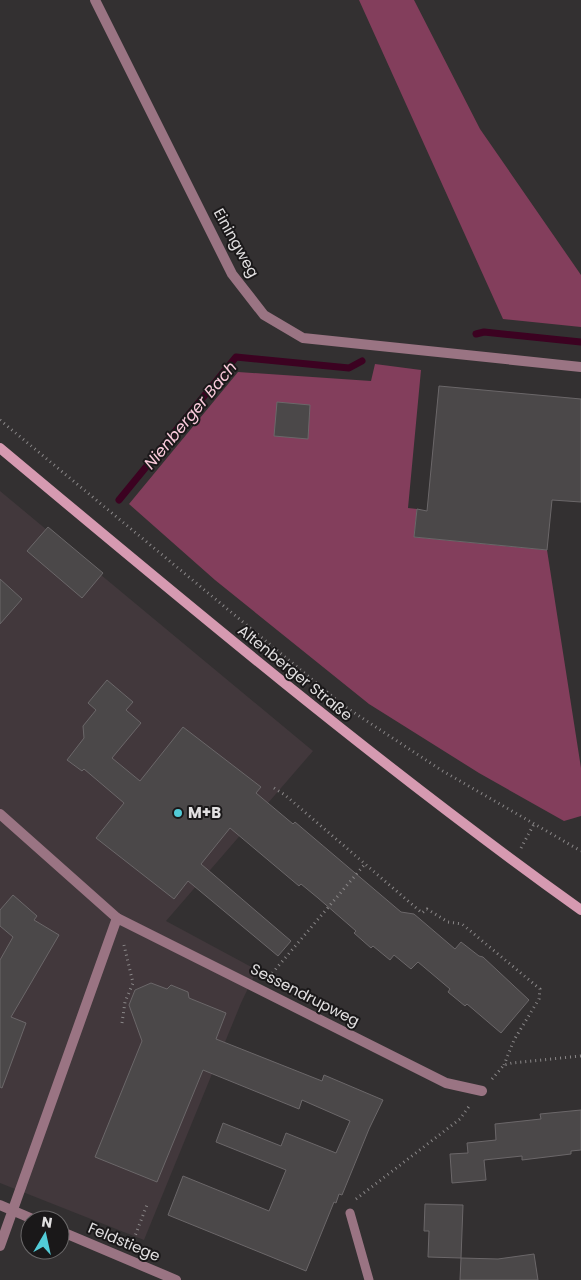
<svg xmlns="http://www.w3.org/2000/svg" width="581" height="1280" viewBox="0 0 581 1280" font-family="Poppins,sans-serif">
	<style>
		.built { fill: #42383c }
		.green { fill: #833e5c }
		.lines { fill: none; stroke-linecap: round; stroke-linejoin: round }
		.stream { stroke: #3c0221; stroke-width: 7 }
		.building { fill: #4b4849; stroke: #6b6769 }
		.path { stroke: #8a8788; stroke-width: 3; stroke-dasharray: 1 4; stroke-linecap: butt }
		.lane { stroke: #9a7483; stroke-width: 9 }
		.street { stroke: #9a7483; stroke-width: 10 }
		.secondary { stroke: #d69ab1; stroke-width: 10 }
		.poi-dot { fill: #52cbd7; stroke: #1a1819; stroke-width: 2 }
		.labels { text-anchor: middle; stroke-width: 4; stroke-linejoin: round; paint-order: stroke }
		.street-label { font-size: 15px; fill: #e2e0e1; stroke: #1a1819 }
		.poi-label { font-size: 15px; font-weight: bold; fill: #e2e0e1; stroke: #1a1819; text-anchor: start }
		.water-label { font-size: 16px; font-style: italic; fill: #facadb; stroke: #1a1819 }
	</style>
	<rect width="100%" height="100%" fill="#333031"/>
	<polygon class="built" points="0,491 313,751 166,921 257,970 241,1003 144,1240 0,1183"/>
	<g class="green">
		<polygon points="359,0 414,0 480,129 581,275 581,327 503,319"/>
		<polygon points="375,364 421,370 408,508 417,509 414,537 547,550 581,768 581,816 564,821 479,773 369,704 215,580 129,504 238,372 371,381"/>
	</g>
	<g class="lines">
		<g class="stream">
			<polyline points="476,334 484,332 581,342"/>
			<polyline points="119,500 236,357 349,368 362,361"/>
		</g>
	</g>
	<g class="building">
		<polygon points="439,386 581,399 581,502 552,500 547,550 414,537 417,509 427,511"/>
		<polygon points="277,402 310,405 308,439 274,436"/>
		<polygon points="48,527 103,573 82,598 27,551"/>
		<polygon points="0,579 22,599 0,624"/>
		<polygon points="107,680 133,702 126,710 141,723 112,758 140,781 183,727 261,787 256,793 293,824 295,822 401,912 414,914 455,949 461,942 479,956 483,957 529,1000 501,1033 467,1004 465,1006 448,992 450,989 418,962 411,969 394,955 390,960 373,946 371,948 354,933 356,931 318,898 301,884 299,886 230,828 201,864 291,941 278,956 188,881 174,899 96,838 124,803 84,769 82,771 67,760 84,738 83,726 96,710 88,703"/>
		<polygon points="13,895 37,916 34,920 59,935 11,1017 26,1023 2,1088 0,1087 0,960 13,937 0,926 0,910"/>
		<polygon points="151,983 167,989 171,985 188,992 189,998 226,1013 216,1039 322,1081 324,1075 383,1100 369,1129 342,1195 339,1194 336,1203 334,1202 306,1271 168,1215 183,1176 269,1211 286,1170 216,1142 223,1123 281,1146 286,1133 336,1153 350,1121 302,1100 299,1109 203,1070 157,1182 95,1157 142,1041 129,1005 135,990"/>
		<polygon points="581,1110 581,1150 571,1151 571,1154 522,1160 522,1156 484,1160 486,1180 452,1183 450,1154 468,1153 467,1143 496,1140 495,1124 541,1119 540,1114"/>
		<polygon points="425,1204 463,1205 461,1258 428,1257 429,1231 424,1231"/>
		<polygon points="534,1254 538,1280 460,1280 461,1258 498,1259"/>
	</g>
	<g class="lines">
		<g class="path">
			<polyline points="0,420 344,706 441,770 581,851"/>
			<polyline points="274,788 285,795 422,913 427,909 448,922 462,924 540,989 539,999 514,1040 504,1065"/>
			<polyline points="521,848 534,824"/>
			<polyline points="269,977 365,864"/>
			<polyline points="122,1023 125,1002 133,983 124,945"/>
			<polyline points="492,1079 504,1065 512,1063 581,1056"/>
			<polyline points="356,1199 460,1119 470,1105"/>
			<polyline points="132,1244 148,1202"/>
		</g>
		<polyline class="lane" points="350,1213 369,1280"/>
		<g class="street">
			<polyline points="95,0 232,274 264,315 303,338 581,367"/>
			<polyline points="0,814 117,918"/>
			<polyline points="0,1205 35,1220"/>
			<polyline points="60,1231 176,1280"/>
			<polyline points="0,1246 117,918 446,1083 482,1091"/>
		</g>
		<path class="secondary" d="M 0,448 C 190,607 380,766 581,910"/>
	</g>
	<circle class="poi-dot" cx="178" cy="813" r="5"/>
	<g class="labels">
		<g class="street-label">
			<text transform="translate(236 243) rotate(61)" y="5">Einingweg</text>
			<text transform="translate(295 673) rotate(39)" y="5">Altenberger Straße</text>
			<text transform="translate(305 995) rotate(27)" y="5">Sessendrupweg</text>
			<text transform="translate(124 1242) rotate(23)" y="5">Feldstiege</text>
		</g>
		<g class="poi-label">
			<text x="188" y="818">M+B</text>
		</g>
		<g class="water-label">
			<text transform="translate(190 415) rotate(-50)" y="6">Nienberger Bach</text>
		</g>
	</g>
	<g transform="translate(45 1235) rotate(9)"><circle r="24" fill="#1a1819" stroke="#6a6869"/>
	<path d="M0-4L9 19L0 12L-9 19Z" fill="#52cbd7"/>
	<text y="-8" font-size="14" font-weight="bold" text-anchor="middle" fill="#e2e0e1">N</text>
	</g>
</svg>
